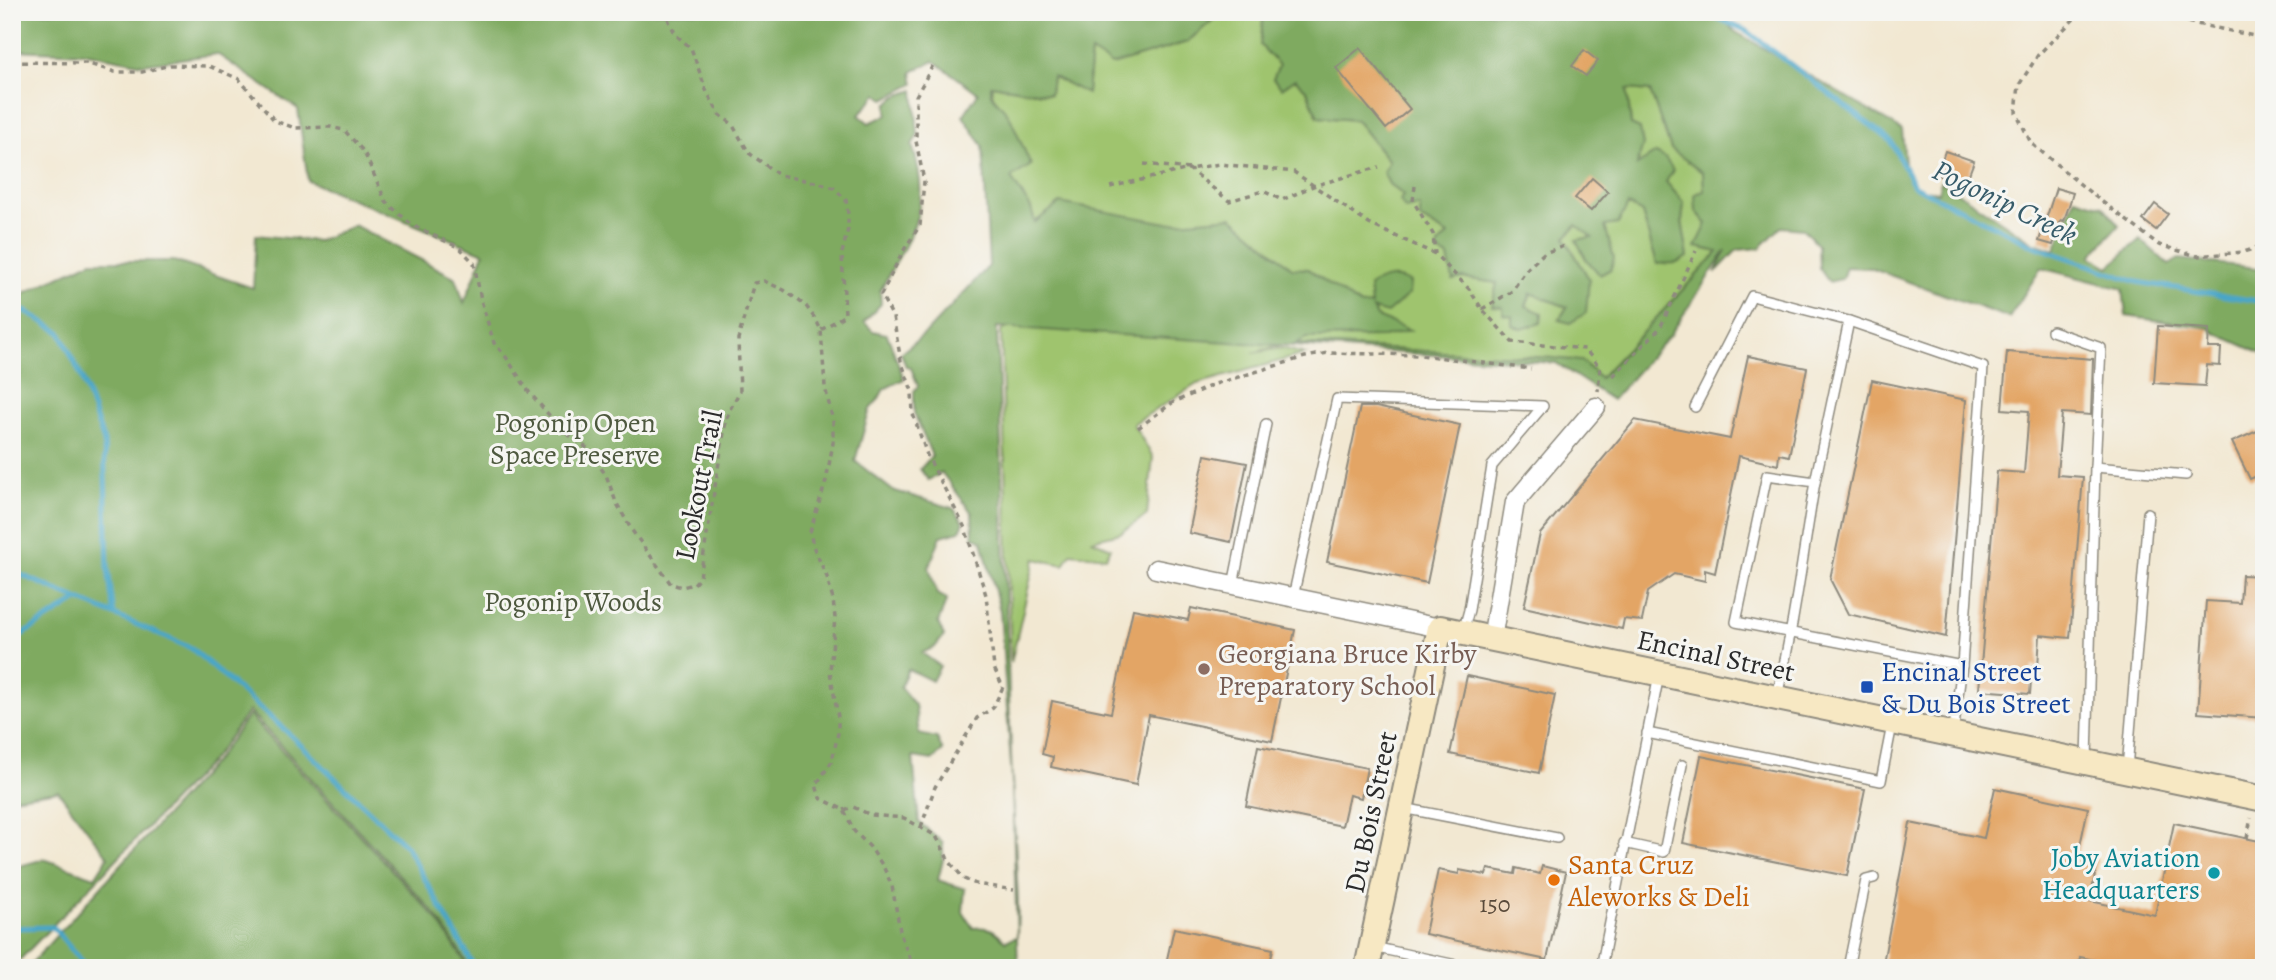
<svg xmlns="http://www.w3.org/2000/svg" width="2276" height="980" viewBox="0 0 2276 980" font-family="Alegreya,serif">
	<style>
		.green { fill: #9fc46e; stroke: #65784c; stroke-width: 2 }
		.forest { fill: #7faa61; stroke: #556a46; stroke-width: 2; fill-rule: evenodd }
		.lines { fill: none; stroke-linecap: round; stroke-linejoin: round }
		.stream { stroke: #4aa6c8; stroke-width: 5 }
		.building { fill: #e3a565 }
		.lane-casing { stroke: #8e8a7e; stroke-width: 12 }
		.street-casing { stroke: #8e8a7e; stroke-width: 21 }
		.secondary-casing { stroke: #8e8a7e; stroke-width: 28 }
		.path { stroke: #8e8a7e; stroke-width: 3.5; stroke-dasharray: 5 5; stroke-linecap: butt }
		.lane { stroke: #fff; stroke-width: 9 }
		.street { stroke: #fff; stroke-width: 18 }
		.secondary { stroke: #f7e8c3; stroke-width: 24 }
		.education-dot { fill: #8d6e63; stroke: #f6f6f2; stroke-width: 2.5 }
		.transit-dot { fill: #1a4fb4; stroke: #f6f6f2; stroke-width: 2.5 }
		.culture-dot { fill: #0f9aa8; stroke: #f6f6f2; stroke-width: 2.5 }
		.food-dot { fill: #e8710a; stroke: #f6f6f2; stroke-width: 2.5 }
		.labels { text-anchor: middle; stroke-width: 6; stroke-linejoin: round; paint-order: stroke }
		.number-label { font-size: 24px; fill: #594a3a }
		.park-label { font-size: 28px; fill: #4e593f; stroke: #f6f6f2 }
		.street-label { font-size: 28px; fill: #2b2b2b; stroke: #f6f6f2 }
		.education-label { font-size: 28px; fill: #785e54; stroke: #f6f6f2; text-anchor: start }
		.transit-label { font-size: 28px; fill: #164399; stroke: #f6f6f2; text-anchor: start }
		.culture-label { font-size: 28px; fill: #0d838f; stroke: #f6f6f2; text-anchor: end }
		.food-label { font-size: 28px; fill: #c56008; stroke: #f6f6f2; text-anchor: start }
		.water-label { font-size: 30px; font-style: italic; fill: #375c6a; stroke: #f6f6f2 }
	</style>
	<rect width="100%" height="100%" fill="#f6f6f2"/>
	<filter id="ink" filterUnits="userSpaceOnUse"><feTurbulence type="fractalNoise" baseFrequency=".0143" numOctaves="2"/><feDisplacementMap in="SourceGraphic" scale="14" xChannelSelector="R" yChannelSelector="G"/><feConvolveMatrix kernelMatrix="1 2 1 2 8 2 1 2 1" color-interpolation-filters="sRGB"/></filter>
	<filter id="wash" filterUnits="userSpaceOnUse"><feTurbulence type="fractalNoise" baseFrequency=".00686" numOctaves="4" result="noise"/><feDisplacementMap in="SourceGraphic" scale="28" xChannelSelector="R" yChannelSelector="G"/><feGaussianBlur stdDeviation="1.57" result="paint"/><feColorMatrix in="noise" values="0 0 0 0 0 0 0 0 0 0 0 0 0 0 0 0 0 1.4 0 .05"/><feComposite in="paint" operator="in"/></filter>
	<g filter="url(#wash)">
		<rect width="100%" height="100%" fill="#f2e8d2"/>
		<polygon class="green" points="1222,12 1268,12 1294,79 1307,90 1318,117 1356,120 1389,161 1389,184 1420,206 1420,218 1449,236 1448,257 1463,278 1498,283 1526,306 1530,293 1567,307 1559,319 1589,279 1565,238 1576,225 1593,237 1577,240 1586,259 1604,225 1628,205 1642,213 1657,264 1688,257 1682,221 1684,203 1666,182 1636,166 1627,89 1650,91 1671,149 1703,172 1707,223 1719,252 1600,378 1553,358 1294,344 1301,339 1253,353 1282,348 1305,354 1197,384 1133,424 1153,457 1147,515 1120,533 1092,540 1111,548 1106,557 1071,553 1064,565 1035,559 1011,663 1001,330 1028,323 1027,275 991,85 1050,94 1052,76 1087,93 1091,51 1112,65 1187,42"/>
		<g class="forest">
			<path d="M 12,12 L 1222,12 L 1187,42 L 1112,65 L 1091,52 L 1087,94 L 1052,76 L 1050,94 L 991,85 L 991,94 L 1009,115 L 1031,165 L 1011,178 L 1031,208 L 1035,222 L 1060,203 L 1167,223 L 1232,217 L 1292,268 L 1308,269 L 1361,306 L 1371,305 L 1369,286 C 1384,277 1395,275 1410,282 L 1409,294 L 1387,313 L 1373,309 L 1377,317 L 1410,330 L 1384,337 L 1306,338 L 1296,344 L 1553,358 L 1582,361 L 1600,378 L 1718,252 L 1696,247 L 1707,224 L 1696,211 L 1695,194 L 1704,191 L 1703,173 L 1671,149 L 1650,91 L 1627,89 L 1631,125 L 1640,129 L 1643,145 L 1637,165 L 1656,153 L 1665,158 L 1673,170 L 1666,182 L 1684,203 L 1682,221 L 1688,257 L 1677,263 L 1657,264 L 1642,213 L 1628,205 L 1618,224 L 1605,226 L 1614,258 L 1611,269 L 1600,275 L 1586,259 L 1576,240 L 1592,237 L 1576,225 L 1565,238 L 1589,279 L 1586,313 L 1570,323 L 1559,320 L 1567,307 L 1531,293 L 1526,306 L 1542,313 L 1541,323 L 1522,329 L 1512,325 L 1512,316 L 1503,314 L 1503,307 L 1492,306 L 1497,283 L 1463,278 L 1453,280 L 1448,257 L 1438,252 L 1438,245 L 1448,235 L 1420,218 L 1420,206 L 1405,209 L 1400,201 L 1403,195 L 1389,184 L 1383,172 L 1389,161 L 1356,120 L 1318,117 L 1307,90 L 1295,79 L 1282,88 L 1273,79 L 1279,65 L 1260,45 L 1263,19 L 1268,12 L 1715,12 L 1736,32 L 1902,130 L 1906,173 L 1916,189 L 1938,192 L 1941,181 L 2034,243 L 2055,250 L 2075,198 L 2103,206 L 2119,225 L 2091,256 L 2109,267 L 2140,239 L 2169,265 L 2179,259 L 2264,269 L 2264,355 L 2213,332 L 2210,328 L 2126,316 L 2123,289 L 2041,268 L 2009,318 L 1870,268 L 1846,267 L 1842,279 L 1829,282 L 1819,268 L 1818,245 L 1803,229 L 1781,227 L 1760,248 L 1737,250 L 1715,273 L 1726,250 L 1670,335 L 1612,400 L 1556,363 L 997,327 L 1018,968 L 470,968 L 436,915 L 249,711 L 213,759 L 12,968 L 12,868 L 44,859 L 95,877 L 108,857 L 58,791 L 12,798 L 12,299 L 92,261 L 174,261 L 253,288 L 256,235 L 318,241 L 354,225 L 456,278 L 464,303 L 484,253 L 308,181 L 298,109 L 217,54 L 143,64 L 87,53 L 12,50 ZM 934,61 L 978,93 L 963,116 L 983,146 L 989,266 L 927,332 L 901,353 L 906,367 L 911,368 L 918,386 L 914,391 L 914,413 L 932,456 L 920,469 L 928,480 L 942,473 L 972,513 L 973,536 L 982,541 L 1000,611 L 1012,779 L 1018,900 L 1017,937 L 1005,941 C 995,929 988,926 973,928 L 963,912 L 965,889 L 938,880 L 943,860 L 943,843 L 919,822 L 913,757 L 932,760 L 943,751 L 937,738 L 919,734 L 915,705 L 900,687 L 908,669 L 932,681 L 940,666 L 922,653 L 935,647 L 944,636 L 938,623 L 947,599 L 937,594 L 929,567 L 941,536 L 960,531 L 964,522 L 953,508 L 892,490 L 855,461 L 870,409 L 878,400 L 884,389 L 904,379 L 887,334 L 873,331 L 864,322 L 881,304 L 880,291 C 910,235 934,211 912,145 L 918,135 L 914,90 L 897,96 L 887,104 L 887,115 L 869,123 L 859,115 L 877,94 L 885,99 L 914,84 L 912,72 Z"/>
			<polygon points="249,715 436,918 469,968 27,968 216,760"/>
		</g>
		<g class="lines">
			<g class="stream">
				<polyline points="1704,12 1747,31 1891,141 1914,186 2037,247 2137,282 2264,302"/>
				<polyline points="12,308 27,312 60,332 82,378 104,442 108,568 114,615"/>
				<polyline points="12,571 191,648 285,730 406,846 475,968"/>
				<polyline points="12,641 78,600"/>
				<polyline points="12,928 53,927 87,968"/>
			</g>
		</g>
		<g id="blocks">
			<g class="building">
				<polygon points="1360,48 1410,109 1386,129 1336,68"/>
				<polygon points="1584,50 1598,61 1586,76 1572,66"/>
				<polygon points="1945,151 1974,161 1965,185 1937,175"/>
				<polygon points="1592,178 1608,192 1591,211 1575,198"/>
				<polygon points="2056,188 2073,193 2064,221 2061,220 2053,245 2039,241"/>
				<polygon points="2155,204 2168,214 2156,230 2143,220"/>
				<polygon points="2158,326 2209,329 2208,348 2221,348 2220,366 2207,365 2205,386 2154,383"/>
				<polygon points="2007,352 2093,359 2091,415 2062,413 2057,475 2083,477 2070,638 2040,635 2038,667 2032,666 2030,694 1979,690 1997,471 2024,473 2029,411 2002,409"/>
				<polygon points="1748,356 1807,368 1789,456 1779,454 1778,465 1739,456 1715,573 1705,570 1705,581 1674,574 1648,592 1642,621 1624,619 1622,629 1524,607 1540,534 1635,420 1730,439"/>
				<polygon points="1872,380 1966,400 1946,637 1848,614 1830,579"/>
				<polygon points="1360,407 1376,407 1460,425 1427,583 1327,562"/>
				<polygon points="2257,431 2264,446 2264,473 2250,479 2232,442"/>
				<polygon points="1205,455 1247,463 1231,542 1189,533"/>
				<polygon points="2242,575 2264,576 2264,718 2198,713 2206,601 2240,603"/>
				<polygon points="1191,608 1295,630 1272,741 1149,715 1136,785 1051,767 1053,757 1042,754 1052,701 1111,713 1133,609 1188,620"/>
				<polygon points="1467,676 1555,695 1539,773 1450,754"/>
				<polygon points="1258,746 1367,768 1361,798 1349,795 1342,826 1246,806"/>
				<polygon points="1701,756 1865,789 1847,876 1683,843"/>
				<polygon points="1995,788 2088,808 2078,855 2098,859 2090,901 2155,915 2174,823 2264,842 2264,968 2133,968 2080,957 2078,968 1882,968 1910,823 1984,838"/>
				<polygon points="1542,866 1566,872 1547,960 1425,934 1438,870 1459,874 1459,870 1486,875 1488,869 1515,874 1516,868 1540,874"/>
				<polygon points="1174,928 1273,949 1269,968 1165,968"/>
			</g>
		</g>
	</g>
	<g filter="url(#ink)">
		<use href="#blocks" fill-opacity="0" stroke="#8e8a7e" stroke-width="2"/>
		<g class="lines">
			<defs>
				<g id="lane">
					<polyline points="2052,331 2101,348 2095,467 2186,475"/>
					<polyline points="1695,407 1752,296 1849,321 1815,482"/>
					<polyline points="1233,585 1266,424"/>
					<polyline points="1293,597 1337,399 1543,406 1492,466 1469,610 1463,632"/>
					<path d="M 1777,696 C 1794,626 1803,553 1815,482 L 1767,475 L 1736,622 L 1962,666 L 1983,367 L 1849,321"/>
					<polyline points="1647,733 1881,781 1892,725"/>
					<polyline points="1953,734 1962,666"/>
					<polyline points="2087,760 2095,467"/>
					<polyline points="2127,769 2148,513"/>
					<polyline points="1403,808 1557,838"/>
					<polyline points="1624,843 1664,852 1682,765"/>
					<polyline points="1373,947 1470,968"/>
					<polyline points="1601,968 1659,675"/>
					<polyline points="1848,968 1866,880 1874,878"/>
				</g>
				<g id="street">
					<polyline points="1156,569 1440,628"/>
					<polyline points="1492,639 1515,502 1596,407"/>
				</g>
				<polyline id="secondary" points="1367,968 1440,628 2264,799"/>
			</defs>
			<use href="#lane" class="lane-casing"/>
			<use href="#street" class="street-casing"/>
			<use href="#secondary" class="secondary-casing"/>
			<g class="path">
				<polyline points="660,12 668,19 676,35 691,48 706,90 719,114 732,124 749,153 779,175 820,183 834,188 846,200 848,214 848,229 842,253 845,315 821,330"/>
				<polyline points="2081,12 2038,55 2019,85 2016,112 2031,143 2092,194 2159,245 2197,256 2244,252 2264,245"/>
				<polyline points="2139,12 2264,38"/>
				<polyline points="12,62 86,63 115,72 142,72 170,65 209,66 239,79 275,121 295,128 330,127 344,130 364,152 386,202 412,225 460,248 474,263 481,300 494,343 506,357 529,392 562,430 591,451 592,456 606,475 616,502 631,529 671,584 682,587 694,584 700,577 725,426 729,411 740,391 738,339 754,283 764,281 784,290 806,306 816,320 821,330 825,387 833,421 833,443 826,481 810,532 813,546 827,577 833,600 835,618 830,671 838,717 838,733 832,761 816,785 820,798 844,810 854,831 870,847 883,866 892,886 901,936 914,968"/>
				<polyline points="1144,164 1189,169 1220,164 1294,172 1369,224 1435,254 1469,289 1482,309 1512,342 1585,349 1600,368 1598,391"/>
				<polyline points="1415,186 1413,201 1433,234 1435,254"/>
				<polyline points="1110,187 1189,169 1229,201 1263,191 1282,200 1313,186 1379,167"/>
				<polyline points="1482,309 1511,292 1528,268 1544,253 1567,245"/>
				<polyline points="1613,376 1660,328 1696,251"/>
				<polyline points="1138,428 1172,403 1215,384 1305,357 1328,353 1421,355 1531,369"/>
				<polyline points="844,810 853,807 871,815 904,818 936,836 949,861 964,879 976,884 1014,890"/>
				<polyline points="921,827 935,787 977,718 993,708 1003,687 994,668 986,595 965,528 927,455 913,414 912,391 901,361 893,317 881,295 902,253 920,225 924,181 916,141 916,96 933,65"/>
				<polyline points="2247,838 2251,818"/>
			</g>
			<use href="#lane" class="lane"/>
			<use href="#street" class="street"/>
			<use href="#secondary" class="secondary"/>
		</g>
	</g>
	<circle class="education-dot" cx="1204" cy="669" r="7"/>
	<rect class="transit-dot" x="1860" y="680" width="14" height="14" rx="3.5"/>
	<circle class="culture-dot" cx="2214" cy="873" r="7"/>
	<circle class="food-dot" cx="1554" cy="880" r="7"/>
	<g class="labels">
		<g class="number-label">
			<text x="1495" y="912">150</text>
		</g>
		<g class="park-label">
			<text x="575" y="432">Pogonip Open<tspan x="575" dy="32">Space Preserve</tspan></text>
			<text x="573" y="611">Pogonip Woods</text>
		</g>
		<g class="street-label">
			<text transform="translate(698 485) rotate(-79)" y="10">Lookout Trail</text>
			<text transform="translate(1716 655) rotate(12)" y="10">Encinal Street</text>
			<text transform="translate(1370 812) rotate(-78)" y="10">Du Bois Street</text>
		</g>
		<g class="education-label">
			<text x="1218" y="663">Georgiana Bruce Kirby<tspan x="1218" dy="32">Preparatory School</tspan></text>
		</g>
		<g class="transit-label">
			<text x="1881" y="681">Encinal Street<tspan x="1881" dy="32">&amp; Du Bois Street</tspan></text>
		</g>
		<g class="culture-label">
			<text x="2200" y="867">Joby Aviation<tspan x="2200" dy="32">Headquarters</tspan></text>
		</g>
		<g class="food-label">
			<text x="1568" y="874">Santa Cruz<tspan x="1568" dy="32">Aleworks &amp; Deli</tspan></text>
		</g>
		<g class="water-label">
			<text transform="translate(2005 202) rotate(26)" y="10">Pogonip Creek</text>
		</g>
	</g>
	<rect width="2276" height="980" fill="none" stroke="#f6f6f2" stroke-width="42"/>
</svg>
